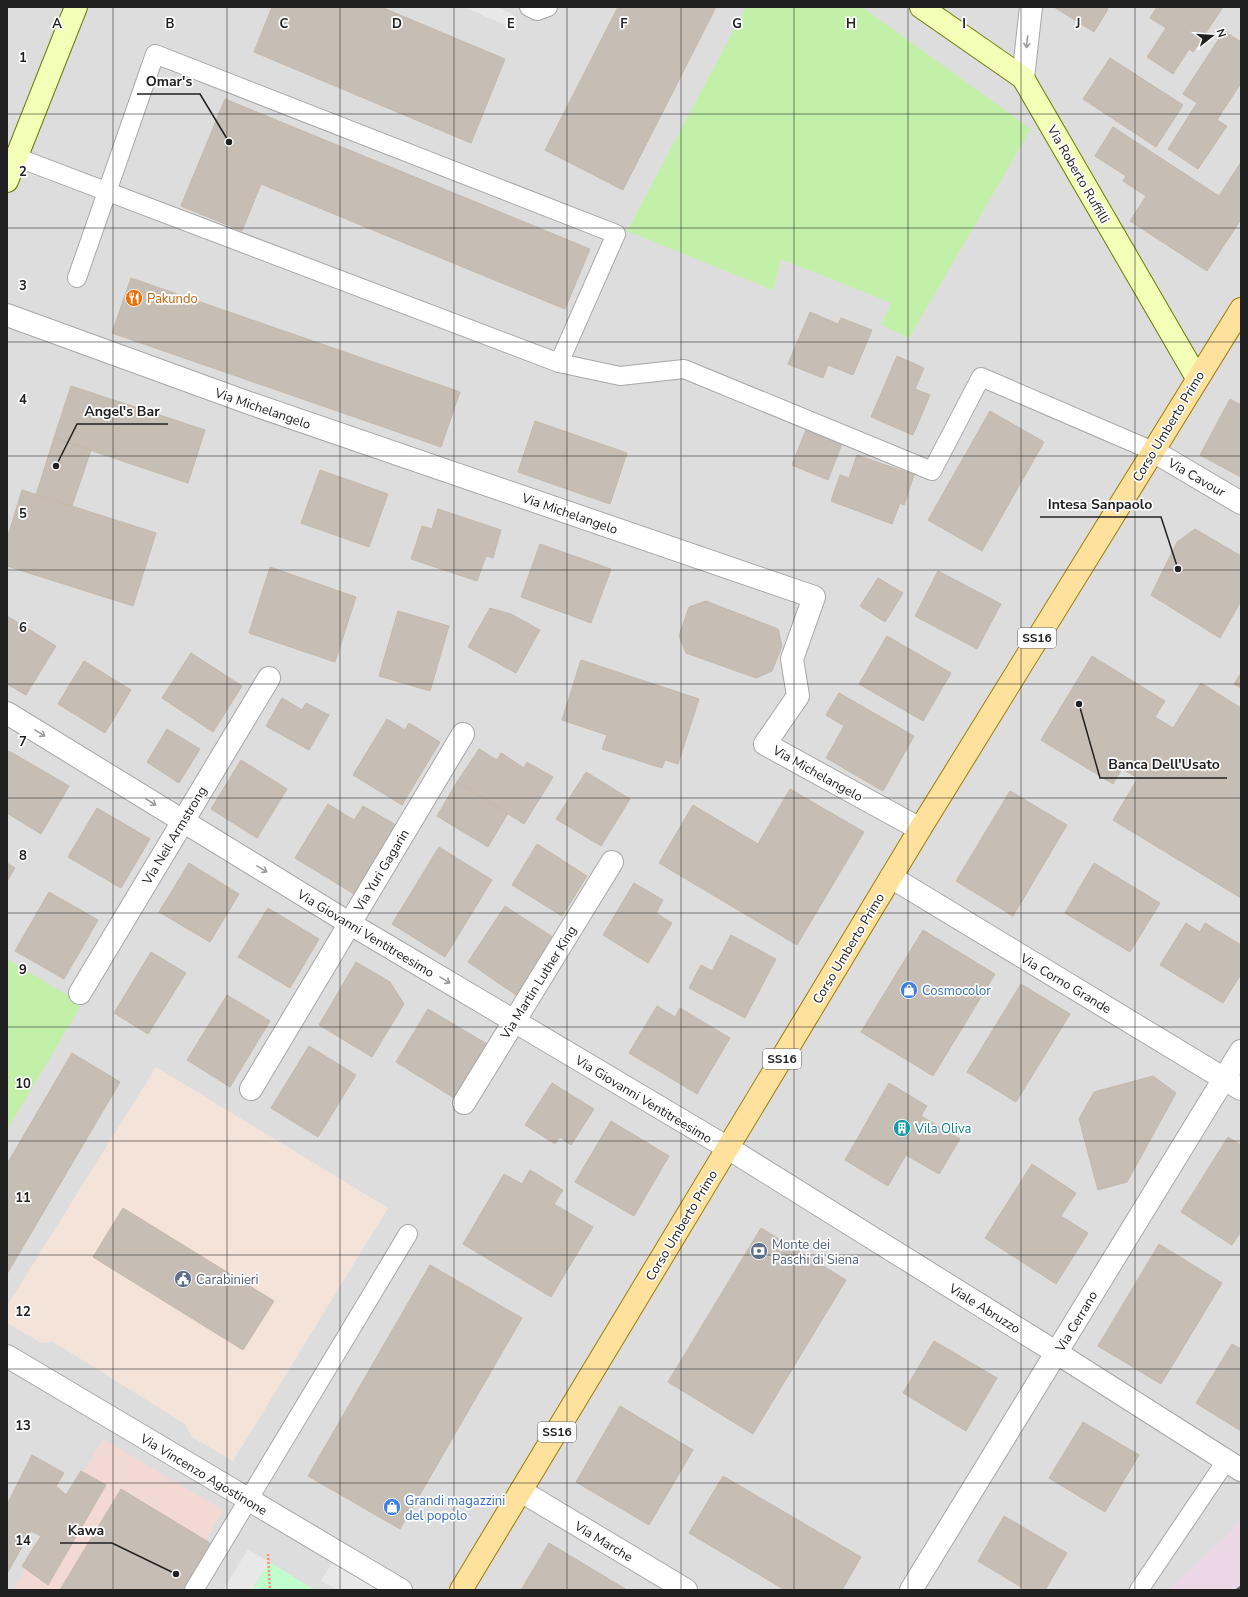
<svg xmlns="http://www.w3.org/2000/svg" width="1248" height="1597" viewBox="0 0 1248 1597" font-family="'Nunito Sans',sans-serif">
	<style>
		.residential { fill: #dedddd }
		.commercial { fill: #f3d9d4 }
		.industrial { fill: #ebd7e5 }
		.military { fill: #f4e3d8 }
		.grass { fill: #c3f0a8 }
		.park { fill: #c0fecd }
		.parking { fill: #e8e8e8 }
		.building { fill: #c6beb5; stroke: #c5b8a7 }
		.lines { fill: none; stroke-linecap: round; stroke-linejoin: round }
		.lane-casing { stroke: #a7a7a7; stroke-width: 20 }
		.street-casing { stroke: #a7a7a7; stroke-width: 24 }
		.secondary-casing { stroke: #627f00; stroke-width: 24 }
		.primary-casing { stroke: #9d7c00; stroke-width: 24 }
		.path { stroke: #ff8b6a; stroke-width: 2.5; stroke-dasharray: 2 2; stroke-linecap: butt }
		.lane { stroke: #fff; stroke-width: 18 }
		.street { stroke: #fff; stroke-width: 22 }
		.secondary { stroke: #f3ffb7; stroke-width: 22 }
		.primary { stroke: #ffe19e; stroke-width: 22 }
		.rail { stroke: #6e6e6e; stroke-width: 3; stroke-dasharray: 8 8; stroke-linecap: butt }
		.oneway { stroke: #9b9b9b }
		.grid { fill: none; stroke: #202020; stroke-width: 1; stroke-opacity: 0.55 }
		.labels { text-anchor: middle; stroke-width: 3.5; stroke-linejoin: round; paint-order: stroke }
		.shield { fill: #fff; stroke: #636363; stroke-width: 1 }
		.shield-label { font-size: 12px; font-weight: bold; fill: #202020 }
		.street-label { font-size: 13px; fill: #202020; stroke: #fff }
		.food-label { font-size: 13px; fill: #c56008; stroke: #fff; text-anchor: start }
		.shop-label { font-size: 13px; fill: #366cbe; stroke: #fff; text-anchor: start }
		.culture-label { font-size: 13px; fill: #0d838f; stroke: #fff; text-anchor: start }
		.service-label { font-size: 13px; fill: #4e5e75; stroke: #fff; text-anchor: start }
		.grid-label { font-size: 13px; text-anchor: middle; font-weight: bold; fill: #202020; stroke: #fff; stroke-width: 3.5; stroke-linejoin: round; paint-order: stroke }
		.leader { fill: none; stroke: #202020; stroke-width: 1.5 }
		.callout-dot { fill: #202020; stroke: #fff; stroke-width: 1.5 }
		.callout-label { font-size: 14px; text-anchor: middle; font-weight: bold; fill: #202020; stroke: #fff; stroke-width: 3.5; stroke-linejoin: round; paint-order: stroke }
	</style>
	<rect width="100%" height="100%" fill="#f2efe6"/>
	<rect class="residential" x="7" y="7" width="1234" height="1583"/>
	<polygon class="commercial" points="103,1439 223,1510 177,1590 13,1590"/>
	<polygon class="industrial" points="1241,1520 1241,1590 1167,1590 1226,1537"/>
	<polygon class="military" points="156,1067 388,1208 233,1461 192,1437 185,1424 105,1374 53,1342 42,1343 7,1323 7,1306"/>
	<g class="grass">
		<polygon points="746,7 862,7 1031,129 909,338 881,325 891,303 781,259 773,290 627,231"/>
		<polygon points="7,959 82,1004 7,1130"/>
	</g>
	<polygon class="park" points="269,1562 315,1590 253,1590"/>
	<g class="parking">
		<polygon points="464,7 497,7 514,15 509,27"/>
		<polygon points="248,1549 269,1562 252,1590 223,1590"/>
		<polygon points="334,1559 389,1590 338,1590 321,1581"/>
	</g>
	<g class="building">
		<polygon points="272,7 381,7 505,59 471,143 254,52"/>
		<polygon points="618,7 716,7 623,190 545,150"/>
		<polygon points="1054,7 1106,7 1108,9 1094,32"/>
		<polygon points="1157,7 1223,7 1193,52 1189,49 1173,74 1147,57 1166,28 1150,18"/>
		<polygon points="1224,31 1241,42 1241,83 1217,120 1227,126 1198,169 1168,149 1197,103 1183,94"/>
		<polygon points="1110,58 1183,105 1156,147 1083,99"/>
		<polygon points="225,99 590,249 565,309 261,184 242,231 181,206"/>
		<polygon points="1113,127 1219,196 1241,162 1241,222 1240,221 1207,271 1130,221 1146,196 1123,181 1126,176 1095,156"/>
		<polygon points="131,278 460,392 441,447 112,333"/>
		<polygon points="810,312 838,324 841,318 872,330 853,375 828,365 823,378 788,364"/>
		<polygon points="897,356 924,368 915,389 930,395 913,435 871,417"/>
		<polygon points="71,386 205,430 188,483 54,438"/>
		<polygon points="1230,399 1241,405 1241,477 1200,455"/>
		<polygon points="990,411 1044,442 982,551 928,520"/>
		<polygon points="535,421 627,453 610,504 518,472"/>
		<polygon points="807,427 843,441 828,480 792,465"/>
		<polygon points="54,438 91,450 72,506 36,495"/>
		<polygon points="857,455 914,475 904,505 900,503 892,524 831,501 840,475 849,478"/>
		<polygon points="320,470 388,494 369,547 301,523"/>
		<polygon points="22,490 156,533 133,606 7,566 7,539"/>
		<polygon points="438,509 501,530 493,558 486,556 477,581 411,559 422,526 432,529"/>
		<polygon points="1195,529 1241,556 1241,601 1220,638 1151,595 1177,542"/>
		<polygon points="540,544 611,569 591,623 521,597"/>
		<polygon points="270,567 356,597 335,662 249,633"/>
		<polygon points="938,571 1001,604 977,649 915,616"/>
		<polygon points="878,578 903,593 885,622 860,606"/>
		<polygon points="706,601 778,629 782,646 772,671 756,678 686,653 679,636 689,607"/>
		<polygon points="490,608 511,614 540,630 516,673 468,647"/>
		<polygon points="398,611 449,626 430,691 379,676"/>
		<polygon points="7,616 56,646 26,695 7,684"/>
		<polygon points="887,636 951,673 923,721 859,684"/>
		<polygon points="191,653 242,686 213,732 162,698"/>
		<polygon points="1092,656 1165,701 1155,717 1173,728 1201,683 1241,708 1241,898 1113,820 1138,778 1122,769 1113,784 1041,740"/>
		<polygon points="581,660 699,699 678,764 665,760 662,768 602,749 607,735 562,720"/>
		<polygon points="84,661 131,690 105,733 58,704"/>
		<polygon points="1241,673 1241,688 1234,684"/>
		<polygon points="839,693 914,736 883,791 826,758 844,726 826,715"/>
		<polygon points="282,698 302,710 306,703 329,715 309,750 266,726"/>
		<polygon points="387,719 405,730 409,723 440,742 402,805 353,775"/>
		<polygon points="167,729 200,749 179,783 147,762"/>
		<polygon points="479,749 497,760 501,753 524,768 527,762 553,777 524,824 457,782"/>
		<polygon points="9,751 69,786 41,834 7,813 7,756"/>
		<polygon points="241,760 287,789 257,838 211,809"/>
		<polygon points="586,772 630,799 601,846 556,819"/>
		<polygon points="457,782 508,813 488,847 437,816"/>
		<polygon points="790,789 864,832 797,945 659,863 693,805 758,844"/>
		<polygon points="1010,791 1067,825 1013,916 956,881"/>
		<polygon points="328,804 354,820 363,806 396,825 354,894 295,858"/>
		<polygon points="97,808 150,839 121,888 68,857"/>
		<polygon points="537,844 587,876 562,916 512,885"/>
		<polygon points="439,847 492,880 445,957 392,924"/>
		<polygon points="7,863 15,868 7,881"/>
		<polygon points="189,863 239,894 210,942 159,912"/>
		<polygon points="1094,863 1160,903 1130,952 1065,913"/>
		<polygon points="634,883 663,900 656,913 672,923 648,963 603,935"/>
		<polygon points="49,892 98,920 64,979 15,951"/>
		<polygon points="505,906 554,938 516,995 468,962"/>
		<polygon points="268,908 319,939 290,988 238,957"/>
		<polygon points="1186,923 1200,932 1205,923 1241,945 1241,974 1223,1003 1160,965"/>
		<polygon points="923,930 995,974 933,1076 861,1032"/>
		<polygon points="731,935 776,959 745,1018 689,988 701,965 712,971"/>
		<polygon points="151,952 186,973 148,1034 114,1013"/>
		<polygon points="356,962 390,982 404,1004 372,1057 319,1025"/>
		<polygon points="1021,984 1070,1014 1016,1102 967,1072"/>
		<polygon points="227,995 270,1021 230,1087 187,1060"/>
		<polygon points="657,1006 675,1017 680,1008 730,1038 697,1094 629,1053"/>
		<polygon points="428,1009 487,1044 454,1098 396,1062"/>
		<polygon points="309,1046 356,1075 318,1137 271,1108"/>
		<polygon points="72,1053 120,1082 7,1274 7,1164"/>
		<polygon points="1153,1076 1176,1093 1127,1182 1098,1190 1079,1119 1094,1092"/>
		<polygon points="552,1083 594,1109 571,1145 560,1137 555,1144 525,1125"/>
		<polygon points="889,1083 927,1106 921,1116 960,1139 939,1174 906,1155 888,1186 845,1160"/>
		<polygon points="611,1121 669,1156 634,1216 575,1182"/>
		<polygon points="1228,1137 1241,1145 1241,1231 1232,1245 1181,1212"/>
		<polygon points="1032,1164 1076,1193 1061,1216 1088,1233 1056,1284 985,1238"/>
		<polygon points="530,1170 563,1190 554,1204 593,1227 551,1297 463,1244 504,1174 522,1184"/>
		<polygon points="123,1208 274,1301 243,1350 93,1257"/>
		<polygon points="761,1228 846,1280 753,1434 668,1382"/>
		<polygon points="1159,1244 1222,1283 1161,1384 1098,1346"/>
		<polygon points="430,1265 522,1318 400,1529 308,1476"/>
		<polygon points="934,1341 997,1378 966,1431 903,1393"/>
		<polygon points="1232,1344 1241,1349 1241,1431 1196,1403"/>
		<polygon points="620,1406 693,1450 649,1525 576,1482"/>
		<polygon points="1083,1422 1139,1455 1105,1512 1049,1478"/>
		<polygon points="32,1455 64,1473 56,1486 66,1495 81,1471 106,1485 48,1585 22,1566 41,1536 31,1531 8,1572 7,1571 7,1505"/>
		<polygon points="723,1476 861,1557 842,1590 785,1590 689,1533"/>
		<polygon points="121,1489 210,1543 182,1590 60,1590"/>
		<polygon points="1004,1516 1067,1553 1045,1590 1026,1590 978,1561"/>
		<polygon points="549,1543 627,1590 521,1590"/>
	</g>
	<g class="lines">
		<defs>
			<g id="lane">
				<polyline points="529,7 537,11 548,7"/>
				<polyline points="16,157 559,363 620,376 684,369 932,471 981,377 1153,451"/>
				<polyline points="77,278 155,54 616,234 559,363"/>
				<polyline points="194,1590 408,1234"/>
				<polyline points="1139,1590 1226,1461"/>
			</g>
			<g id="street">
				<polyline points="1023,78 1031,7"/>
				<polyline points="7,315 249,403 814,597 792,659 798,696 765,744 920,829"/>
				<polyline points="1153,451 1241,503"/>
				<polyline points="7,713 349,923 728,1148 1057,1353 1241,1470"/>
				<polyline points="891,877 1241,1089"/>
				<polyline points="80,993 269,678"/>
				<polyline points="251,1089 463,734"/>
				<polyline points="464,1103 612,862"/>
				<polyline points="7,1356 401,1590"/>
				<polyline points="521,1491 686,1590"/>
				<polyline points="911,1590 1241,1051"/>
			</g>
			<g id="secondary">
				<polyline points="921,7 1023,78 1197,378"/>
				<polyline points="7,181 76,7"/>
			</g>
			<polyline id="primary" points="461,1590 920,829 1241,309"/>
		</defs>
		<use href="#lane" class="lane-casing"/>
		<use href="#street" class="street-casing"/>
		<use href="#secondary" class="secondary-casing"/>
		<use href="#primary" class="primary-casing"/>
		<polyline class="path" points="268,1554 270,1590"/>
		<use href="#lane" class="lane"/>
		<use href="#street" class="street"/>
		<use href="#secondary" class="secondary"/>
		<use href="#primary" class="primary"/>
		<polyline class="rail" points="1237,1590 1241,1587"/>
	</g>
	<defs><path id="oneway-shaft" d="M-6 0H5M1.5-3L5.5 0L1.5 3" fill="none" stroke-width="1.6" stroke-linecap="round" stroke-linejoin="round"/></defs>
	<g class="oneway">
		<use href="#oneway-shaft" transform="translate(1027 42) rotate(96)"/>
		<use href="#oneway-shaft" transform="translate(40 733) rotate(32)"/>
		<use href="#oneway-shaft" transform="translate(151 802) rotate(32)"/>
		<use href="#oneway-shaft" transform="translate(262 869) rotate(31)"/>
		<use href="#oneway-shaft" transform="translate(445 980) rotate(31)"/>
	</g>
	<path class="grid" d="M 113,7 L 113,1590M 227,7 L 227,1590M 340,7 L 340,1590M 454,7 L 454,1590M 567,7 L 567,1590M 681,7 L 681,1590M 794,7 L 794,1590M 908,7 L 908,1590M 1021,7 L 1021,1590M 1135,7 L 1135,1590M 7,114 L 1241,114M 7,228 L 1241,228M 7,342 L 1241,342M 7,456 L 1241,456M 7,570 L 1241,570M 7,684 L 1241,684M 7,798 L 1241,798M 7,913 L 1241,913M 7,1027 L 1241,1027M 7,1141 L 1241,1141M 7,1255 L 1241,1255M 7,1369 L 1241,1369M 7,1483 L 1241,1483"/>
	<defs>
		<symbol id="restaurant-disc" viewBox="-11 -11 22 22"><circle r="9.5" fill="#e8710a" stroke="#fff"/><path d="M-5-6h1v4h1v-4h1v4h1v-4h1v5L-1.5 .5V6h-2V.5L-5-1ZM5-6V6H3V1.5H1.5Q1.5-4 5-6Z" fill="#fff"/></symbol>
		<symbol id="shop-disc" viewBox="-11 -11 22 22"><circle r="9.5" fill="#3f7fe0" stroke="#fff"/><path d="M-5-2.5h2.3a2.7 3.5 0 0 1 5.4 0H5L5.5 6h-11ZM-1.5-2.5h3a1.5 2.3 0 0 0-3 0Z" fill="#fff"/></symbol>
		<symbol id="building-disc" viewBox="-11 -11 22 22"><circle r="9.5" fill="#0f9aa8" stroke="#fff"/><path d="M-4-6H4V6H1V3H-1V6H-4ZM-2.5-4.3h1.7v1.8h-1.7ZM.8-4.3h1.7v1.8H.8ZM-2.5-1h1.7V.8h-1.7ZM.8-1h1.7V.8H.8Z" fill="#fff"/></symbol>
		<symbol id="bank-disc" viewBox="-11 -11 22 22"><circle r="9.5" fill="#5c6f8a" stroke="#fff"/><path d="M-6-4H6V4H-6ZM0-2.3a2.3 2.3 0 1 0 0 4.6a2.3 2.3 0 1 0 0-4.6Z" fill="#fff"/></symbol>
		<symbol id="civic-disc" viewBox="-11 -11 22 22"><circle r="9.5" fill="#5c6f8a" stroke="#fff"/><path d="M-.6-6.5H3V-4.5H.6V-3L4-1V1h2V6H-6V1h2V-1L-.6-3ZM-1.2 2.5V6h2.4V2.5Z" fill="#fff"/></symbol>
	</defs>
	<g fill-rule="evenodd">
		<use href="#restaurant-disc" x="124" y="288" width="20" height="20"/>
		<use href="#shop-disc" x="899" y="980" width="20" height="20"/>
		<use href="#building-disc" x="892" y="1118" width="20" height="20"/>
		<use href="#bank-disc" x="749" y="1241" width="20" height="20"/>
		<use href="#civic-disc" x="173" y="1269" width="20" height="20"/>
		<use href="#shop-disc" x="382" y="1497" width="20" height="20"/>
	</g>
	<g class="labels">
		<g class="shield">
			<rect x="1018" y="628" width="38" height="20" rx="3"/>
			<rect x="763" y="1049" width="38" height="20" rx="3"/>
			<rect x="538" y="1422" width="38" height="20" rx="3"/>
		</g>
		<g class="shield-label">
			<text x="1037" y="642">SS16</text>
			<text x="782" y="1063">SS16</text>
			<text x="557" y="1436">SS16</text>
		</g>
		<g class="street-label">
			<text transform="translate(1079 174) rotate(60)" y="5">Via Roberto Ruffilli</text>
			<text transform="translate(263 408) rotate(19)" y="5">Via Michelangelo</text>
			<text transform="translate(1168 426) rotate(-59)" y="5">Corso Umberto Primo</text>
			<text transform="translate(1197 477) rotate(30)" y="5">Via Cavour</text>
			<text transform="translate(570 513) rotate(19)" y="5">Via Michelangelo</text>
			<text transform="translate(818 773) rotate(29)" y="5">Via Michelangelo</text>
			<text transform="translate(174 835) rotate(-59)" y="5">Via Neil Armstrong</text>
			<text transform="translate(381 870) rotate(-59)" y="5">Via Yuri Gagarin</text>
			<text transform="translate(366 933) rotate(31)" y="5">Via Giovanni Ventitreesimo</text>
			<text transform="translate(848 948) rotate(-59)" y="5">Corso Umberto Primo</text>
			<text transform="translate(538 982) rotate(-58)" y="5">Via Martin Luther King</text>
			<text transform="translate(1066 983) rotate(31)" y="5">Via Corno Grande</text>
			<text transform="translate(644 1099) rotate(31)" y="5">Via Giovanni Ventitreesimo</text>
			<text transform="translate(681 1225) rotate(-59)" y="5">Corso Umberto Primo</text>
			<text transform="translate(985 1308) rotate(32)" y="5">Viale Abruzzo</text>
			<text transform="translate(1076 1321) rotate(-59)" y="5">Via Cerrano</text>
			<text transform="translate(204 1474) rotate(31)" y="5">Via Vincenzo Agostinone</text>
			<text transform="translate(604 1541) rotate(31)" y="5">Via Marche</text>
		</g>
		<g class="food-label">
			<text x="147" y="303">Pakundo</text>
		</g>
		<g class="shop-label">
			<text x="922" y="995">Cosmocolor</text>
			<text x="405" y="1505">Grandi magazzini<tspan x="405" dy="15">del popolo</tspan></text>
		</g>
		<g class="culture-label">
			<text x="915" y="1133">Vila Oliva</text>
		</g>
		<g class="service-label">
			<text x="772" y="1249">Monte dei<tspan x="772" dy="15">Paschi di Siena</tspan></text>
			<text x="196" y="1284">Carabinieri</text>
		</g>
	</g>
	<g class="grid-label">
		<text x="57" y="28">A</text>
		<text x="170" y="28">B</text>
		<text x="284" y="28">C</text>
		<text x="397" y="28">D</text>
		<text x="511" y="28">E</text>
		<text x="624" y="28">F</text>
		<text x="737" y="28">G</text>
		<text x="851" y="28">H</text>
		<text x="964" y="28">I</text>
		<text x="1078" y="28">J</text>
		<text x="23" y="62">1</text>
		<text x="23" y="176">2</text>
		<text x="23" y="290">3</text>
		<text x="23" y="404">4</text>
		<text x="23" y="518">5</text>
		<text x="23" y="632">6</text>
		<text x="23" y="746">7</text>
		<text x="23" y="860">8</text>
		<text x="23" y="974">9</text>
		<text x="23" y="1088">10</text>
		<text x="23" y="1202">11</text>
		<text x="23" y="1316">12</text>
		<text x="23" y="1430">13</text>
		<text x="23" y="1545">14</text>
	</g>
	<path class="leader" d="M229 142L200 94H137M56 466L77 424H168M1178 569L1161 517H1040M1079 704L1100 778H1227M176 1574L112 1543H60"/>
	<g class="callout-dot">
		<circle cx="229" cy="142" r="4"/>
		<circle cx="56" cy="466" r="4"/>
		<circle cx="1178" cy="569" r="4"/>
		<circle cx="1079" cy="704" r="4"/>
		<circle cx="176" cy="1574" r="4"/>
	</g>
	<g class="callout-label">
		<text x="169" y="86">Omar's</text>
		<text x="122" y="416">Angel's Bar</text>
		<text x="1100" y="509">Intesa Sanpaolo</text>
		<text x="1164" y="769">Banca Dell'Usato</text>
		<text x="86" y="1535">Kawa</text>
	</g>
	<rect width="1248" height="1597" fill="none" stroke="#202020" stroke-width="16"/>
	<g transform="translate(1212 36) rotate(73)" stroke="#ffffff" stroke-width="3" paint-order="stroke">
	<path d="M0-3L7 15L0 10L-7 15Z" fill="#202020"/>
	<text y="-6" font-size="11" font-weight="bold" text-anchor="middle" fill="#202020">N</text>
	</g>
</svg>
